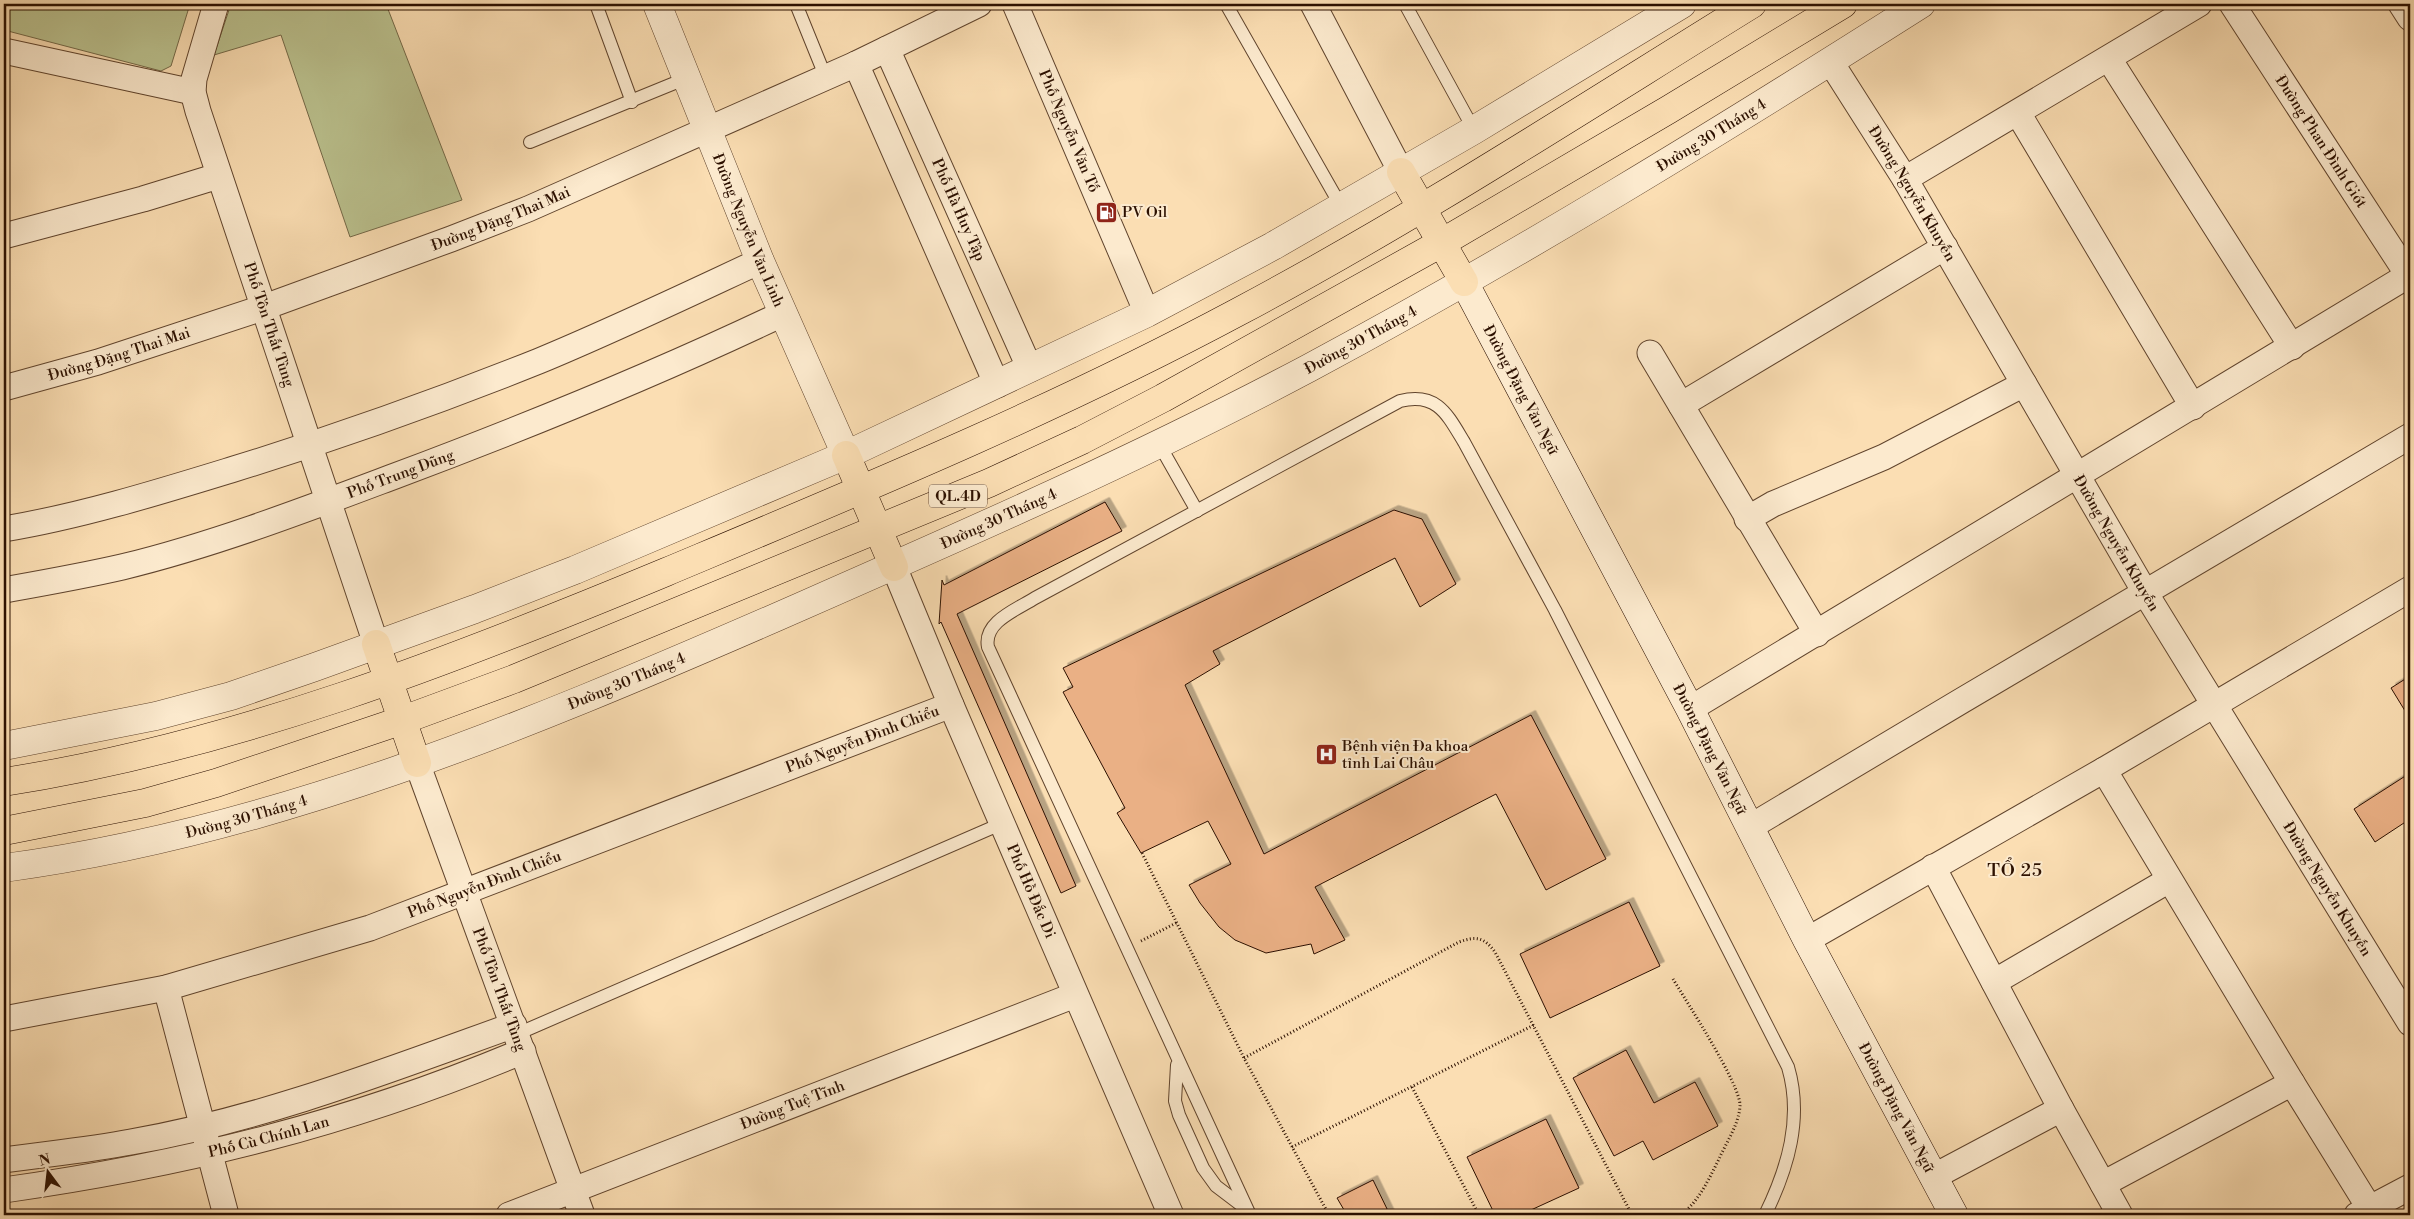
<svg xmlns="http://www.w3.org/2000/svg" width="2414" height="1219" viewBox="0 0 2414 1219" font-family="'Libre Bodoni',serif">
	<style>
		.green { fill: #bbc28f; stroke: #746948 }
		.building { fill: #eab085; stroke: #2c1000; filter: url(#shadow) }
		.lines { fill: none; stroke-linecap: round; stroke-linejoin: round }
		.service-casing { stroke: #60442d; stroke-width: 14 }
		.minor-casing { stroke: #60442d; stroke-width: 27 }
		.tertiary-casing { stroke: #60442d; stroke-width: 29 }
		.secondary-casing { stroke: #2c1000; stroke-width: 29 }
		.trunk-casing { stroke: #2c1000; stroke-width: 29 }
		.path { stroke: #2c1000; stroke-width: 3; stroke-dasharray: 1 2.5; stroke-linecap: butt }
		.service { stroke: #fceace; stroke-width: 12 }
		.minor { stroke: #fceace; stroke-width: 25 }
		.tertiary { stroke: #fceace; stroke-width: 28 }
		.secondary { stroke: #fceace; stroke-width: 28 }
		.trunk { stroke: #fbdeb3; stroke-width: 28 }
		.labels { text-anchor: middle; stroke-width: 4; stroke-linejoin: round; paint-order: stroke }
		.shield { fill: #fceace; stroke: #6a513e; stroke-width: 1 }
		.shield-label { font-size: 14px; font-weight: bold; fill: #2c1000 }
		.street-label { font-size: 15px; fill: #2c1000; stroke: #fceace }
		.poi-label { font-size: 15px; fill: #2c1000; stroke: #fceace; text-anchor: start }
		.quarter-label { font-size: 18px; letter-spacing: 1px; fill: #2c1000; stroke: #fceace }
	</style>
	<defs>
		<filter id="shadow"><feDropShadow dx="4.5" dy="-4.5" stdDeviation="0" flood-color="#0004"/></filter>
	</defs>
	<rect width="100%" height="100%" fill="#fbdeb3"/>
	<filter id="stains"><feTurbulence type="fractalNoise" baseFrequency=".004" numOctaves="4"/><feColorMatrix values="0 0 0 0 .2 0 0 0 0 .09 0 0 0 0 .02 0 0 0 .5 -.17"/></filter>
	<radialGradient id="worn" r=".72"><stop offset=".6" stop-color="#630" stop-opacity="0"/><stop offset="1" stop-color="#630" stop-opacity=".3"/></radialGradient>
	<g class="green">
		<polygon points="4,4 190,4 171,66 161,71 4,30"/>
		<polygon points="231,4 386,4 462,200 350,237 281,35 214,55"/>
	</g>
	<g class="building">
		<polygon points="1105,502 1122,531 957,614 1076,886 1061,893 941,622 939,624 942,580 944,585"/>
		<polygon points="1394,510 1422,519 1456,584 1420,607 1395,558 1213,651 1220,664 1185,685 1264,854 1531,715 1606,859 1546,890 1496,794 1315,887 1345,940 1314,954 1311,944 1266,953 1235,940 1219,927 1200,903 1189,885 1231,864 1208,821 1141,853 1117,813 1125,808 1063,692 1073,687 1063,668"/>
		<polygon points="2410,676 2410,719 2391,688"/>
		<polygon points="2410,773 2410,819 2375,842 2354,809"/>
		<polygon points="1629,902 1660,966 1550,1018 1520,954"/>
		<polygon points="1626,1050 1654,1103 1695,1082 1718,1126 1653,1160 1643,1141 1614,1156 1573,1078"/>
		<polygon points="1546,1119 1579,1188 1520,1215 1495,1215 1467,1157"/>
		<polygon points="1373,1180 1390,1215 1347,1215 1337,1198"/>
	</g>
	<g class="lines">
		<defs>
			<g id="service">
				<polyline points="596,4 632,102"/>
				<polyline points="796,4 826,78"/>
				<polyline points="1226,4 1342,208"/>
				<polyline points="1405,4 1474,130"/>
				<polyline points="530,142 687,78"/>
				<polyline points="1159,444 1197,511"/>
				<polyline points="517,1034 1003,823"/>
				<polyline points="1177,1065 1175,1101 1179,1115 1203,1168 1216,1186 1245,1208"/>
				<path d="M 1250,1215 L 988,647 C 983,622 1016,610 1035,598 L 1400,401 C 1437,392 1447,414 1464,442 L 1555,610 L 1788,1067 C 1803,1118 1788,1168 1765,1215"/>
			</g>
			<g id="minor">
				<path id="s1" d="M 216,4 L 194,79 L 193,92 L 198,111 L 376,644"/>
				<path id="s2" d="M 1015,4 L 1147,313"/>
				<polyline points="1313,4 1401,172"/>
				<path id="s3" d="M 2232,4 L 2410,278"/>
				<polyline points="2401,4 2410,18"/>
				<path id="s4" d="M 887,49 L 1030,369"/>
				<polyline points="4,51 193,92"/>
				<polyline points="2109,59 2292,347"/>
				<path id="s5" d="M 1830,61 L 1905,179 L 2146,594 L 2410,1023"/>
				<polyline points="856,64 997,385"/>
				<polyline points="2018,113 2193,407"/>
				<polyline points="1905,179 2199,4"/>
				<polyline points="4,236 143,199 218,176"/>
				<polyline points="1650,353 1817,634"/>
				<path id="s6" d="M 4,388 L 98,362 L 262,308 L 451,239 L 528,209 L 856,64 L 979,4"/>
				<polyline points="1681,405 1945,247"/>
				<polyline points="1747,519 1773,504 1884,457 2024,384"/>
				<path d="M 4,529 C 82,516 159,492 234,469 C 338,437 439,401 539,361 C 614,330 687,295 760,261"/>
				<path id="s7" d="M 894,567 L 951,705 L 1171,1215"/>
				<path id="s8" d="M 4,590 C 43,583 83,576 122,567 C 213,545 307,509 395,476 C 526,427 656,374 782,314"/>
				<polyline points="1690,709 2409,275"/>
				<path id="s9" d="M 417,763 L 582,1215"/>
				<polyline points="2104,770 2292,1083 2370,1209"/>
				<path d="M 1750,827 C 1969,695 2190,567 2410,436"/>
				<polyline points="1933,867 2061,1109 2120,1215"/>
				<polyline points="1807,940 2104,770 2410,589"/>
				<polyline points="1994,982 2169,880"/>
				<polyline points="166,988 226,1215"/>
				<path id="s10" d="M 4,1019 L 166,988 L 370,928 L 951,705"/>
				<path d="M 4,1160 C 46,1154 89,1150 131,1142 C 263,1119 389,1070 514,1025"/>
				<polyline points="1933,1177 2061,1109"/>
				<polyline points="2103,1184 2292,1083"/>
				<path id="s11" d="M 4,1190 C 187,1164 352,1123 523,1051"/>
				<path id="s12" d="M 509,1215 L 1075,995"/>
				<polyline points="2357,1215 2410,1187"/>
			</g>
			<g id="tertiary">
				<path id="s13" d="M 657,4 L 760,261 L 846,455"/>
				<polyline points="4,746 156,716 231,696 315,667 475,609 575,570 846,455 1147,313 1273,246 1474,130 1682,4"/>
				<path id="s14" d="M 4,868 C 272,832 524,727 770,620 C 952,540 1134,461 1309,368 C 1518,256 1721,131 1921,4"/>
			</g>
			<g id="secondary">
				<path id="s15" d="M 1464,282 L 1690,709 L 1807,940 L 1954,1215"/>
			</g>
			<g id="trunk">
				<polyline points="1401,172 1464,282"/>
				<polyline points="846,455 894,567"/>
				<polyline points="376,644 417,763"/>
				<path d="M 4,782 C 234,746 452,661 666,572 C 859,491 1053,411 1238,312 C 1415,218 1582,109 1752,4"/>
				<polyline points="4,831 145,803 216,783 403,720 514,679 989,483 1082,440 1163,398 1443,242 1668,110 1843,4"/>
			</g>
		</defs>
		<use href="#service" class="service-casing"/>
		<use href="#minor" class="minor-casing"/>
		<use href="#tertiary" class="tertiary-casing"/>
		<use href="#secondary" class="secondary-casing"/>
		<use href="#trunk" class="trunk-casing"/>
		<g class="path">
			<polyline points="1142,853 1244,1058 1329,1215"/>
			<polyline points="1141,941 1178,922"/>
			<path d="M 1673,979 C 1686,1001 1741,1085 1740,1106 C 1739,1124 1726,1143 1719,1159 C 1709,1179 1699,1201 1681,1215"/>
			<path d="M 1244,1058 L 1459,942 C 1476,936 1484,937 1495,952 L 1632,1215"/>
			<polyline points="1412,1087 1479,1215"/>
			<polyline points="1292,1147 1534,1025"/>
		</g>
		<use href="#service" class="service"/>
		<use href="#minor" class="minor"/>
		<use href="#tertiary" class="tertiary"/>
		<use href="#secondary" class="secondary"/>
		<use href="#trunk" class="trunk"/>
	</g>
	<defs>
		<symbol id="fuel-square" viewBox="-11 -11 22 22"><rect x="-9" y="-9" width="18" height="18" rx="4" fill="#8f2418" stroke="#fceace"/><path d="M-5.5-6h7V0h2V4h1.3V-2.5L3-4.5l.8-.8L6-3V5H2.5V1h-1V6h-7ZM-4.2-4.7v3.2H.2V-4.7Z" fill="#fff"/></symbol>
		<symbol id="hospital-square" viewBox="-11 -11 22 22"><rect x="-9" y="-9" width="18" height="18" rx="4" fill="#8f2418" stroke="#fceace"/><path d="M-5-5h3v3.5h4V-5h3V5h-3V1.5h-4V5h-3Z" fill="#fff"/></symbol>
	</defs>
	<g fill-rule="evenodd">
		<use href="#fuel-square" x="1094" y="200" width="25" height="25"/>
		<use href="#hospital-square" x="1314" y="742" width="25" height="25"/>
	</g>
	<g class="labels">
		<rect class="shield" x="929" y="484.5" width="58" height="23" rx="4"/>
		<g class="shield-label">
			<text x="958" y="501">QL.4D</text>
		</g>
		<g class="street-label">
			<text dy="5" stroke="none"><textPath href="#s2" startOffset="138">Phố Nguyễn Văn Tố</textPath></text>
			<text dy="5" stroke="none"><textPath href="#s14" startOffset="1868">Đường 30 Tháng 4</textPath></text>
			<text dy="5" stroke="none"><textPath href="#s3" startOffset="164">Đường Phan Đình Giót</textPath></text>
			<text dy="5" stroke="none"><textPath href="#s5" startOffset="156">Đường Nguyễn Khuyến</textPath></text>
			<text dy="5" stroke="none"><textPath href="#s4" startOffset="176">Phố Hà Huy Tập</textPath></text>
			<text dy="5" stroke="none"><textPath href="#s6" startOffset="525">Đường Đặng Thai Mai</textPath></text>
			<text dy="5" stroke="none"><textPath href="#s13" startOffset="244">Đường Nguyễn Văn Linh</textPath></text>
			<text dy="5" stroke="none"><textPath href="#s1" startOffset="336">Phố Tôn Thất Tùng</textPath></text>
			<text dy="5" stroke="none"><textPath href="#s14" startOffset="1462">Đường 30 Tháng 4</textPath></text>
			<text dy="5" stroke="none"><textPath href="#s6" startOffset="120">Đường Đặng Thai Mai</textPath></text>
			<text dy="5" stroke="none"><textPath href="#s15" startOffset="122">Đường Đặng Văn Ngữ</textPath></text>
			<text dy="5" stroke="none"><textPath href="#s8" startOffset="414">Phố Trung Dũng</textPath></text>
			<text dy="5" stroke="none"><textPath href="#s14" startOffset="1058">Đường 30 Tháng 4</textPath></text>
			<text dy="5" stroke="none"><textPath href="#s5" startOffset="561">Đường Nguyễn Khuyến</textPath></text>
			<text dy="5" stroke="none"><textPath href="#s14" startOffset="652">Đường 30 Tháng 4</textPath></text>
			<text dy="5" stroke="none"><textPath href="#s10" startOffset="905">Phố Nguyễn Đình Chiểu</textPath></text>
			<text dy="5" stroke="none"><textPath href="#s15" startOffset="528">Đường Đặng Văn Ngữ</textPath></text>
			<text dy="5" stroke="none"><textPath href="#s14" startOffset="248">Đường 30 Tháng 4</textPath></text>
			<text dy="5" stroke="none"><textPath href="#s10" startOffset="500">Phố Nguyễn Đình Chiểu</textPath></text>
			<text dy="5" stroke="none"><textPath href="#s5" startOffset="966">Đường Nguyễn Khuyến</textPath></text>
			<text dy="5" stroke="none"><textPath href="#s7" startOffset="352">Phố Hồ Đắc Di</textPath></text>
			<text dy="5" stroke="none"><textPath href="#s9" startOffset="241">Phố Tôn Thất Tùng</textPath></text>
			<text dy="5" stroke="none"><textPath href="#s12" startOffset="304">Đường Tuệ Tĩnh</textPath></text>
			<text dy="5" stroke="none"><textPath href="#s15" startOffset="932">Đường Đặng Văn Ngữ</textPath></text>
			<text dy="5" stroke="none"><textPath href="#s11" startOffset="270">Phố Cù Chính Lan</textPath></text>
		</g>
		<g class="poi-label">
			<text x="1122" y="217">PV Oil</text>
			<text x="1342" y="751">Bệnh viện Đa khoa<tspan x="1342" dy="17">tỉnh Lai Châu</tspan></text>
		</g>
		<g class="quarter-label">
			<text x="2015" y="876">TỔ 25</text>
		</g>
	</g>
	<rect width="2414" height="1219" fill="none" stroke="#fbdeb3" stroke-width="20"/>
	<rect x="5" y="5" width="2404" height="1209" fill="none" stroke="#2c1000" stroke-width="2.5"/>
	<rect x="10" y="10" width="2394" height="1199" fill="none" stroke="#2c1000"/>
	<g transform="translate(48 1172) rotate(345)" stroke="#fceace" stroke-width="4" paint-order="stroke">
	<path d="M0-4L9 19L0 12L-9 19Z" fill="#2c1000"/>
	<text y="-8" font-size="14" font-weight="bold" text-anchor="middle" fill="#2c1000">N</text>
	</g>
	<rect width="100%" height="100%" filter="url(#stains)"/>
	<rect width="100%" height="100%" fill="url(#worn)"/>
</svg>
